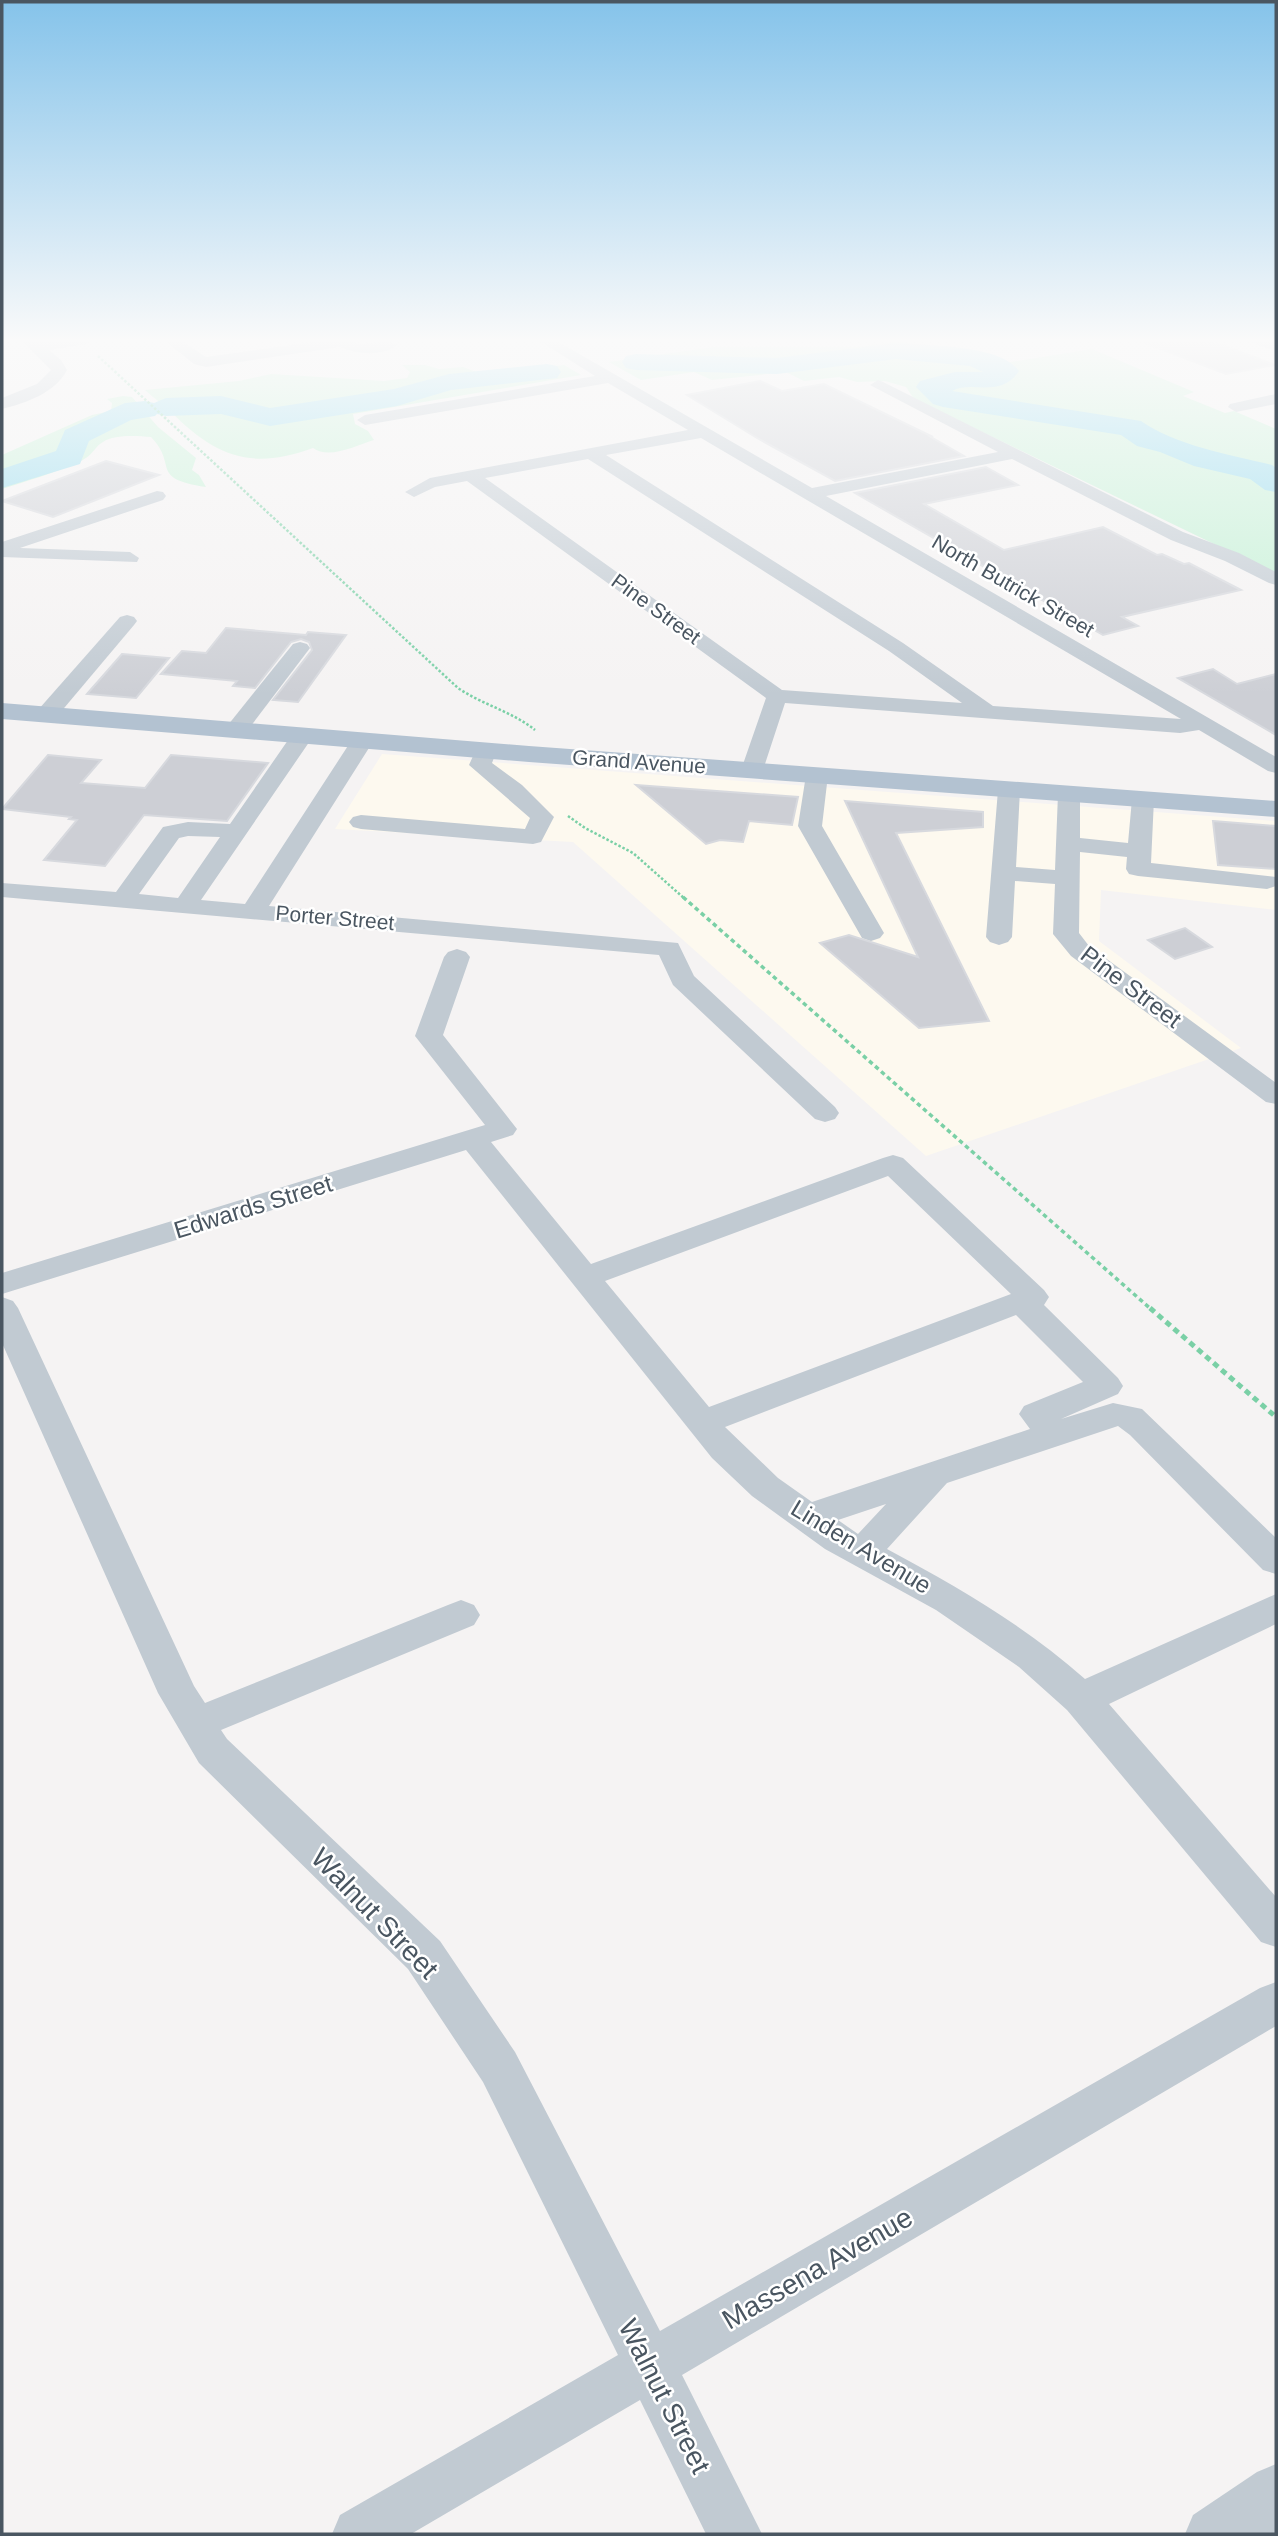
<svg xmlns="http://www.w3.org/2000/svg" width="1278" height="2536" viewBox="0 0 1278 2536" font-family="Helvetica,sans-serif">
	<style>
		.commercial { fill: #fdf9ef }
		.green { fill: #c3f1d5 }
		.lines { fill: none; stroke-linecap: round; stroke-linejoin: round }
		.river { fill: #90daee; fill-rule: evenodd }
		.building { fill: #cdcfd5; stroke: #d7d9de; stroke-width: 2 }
		.path-far2 { stroke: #7ad0a6; stroke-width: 2.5; stroke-dasharray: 2.5 2; stroke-linecap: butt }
		.path-far1 { stroke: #7ad0a6; stroke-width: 3.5; stroke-dasharray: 4.5 3.5; stroke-linecap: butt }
		.path { stroke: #7ad0a6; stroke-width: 5; stroke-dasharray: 6 4.5; stroke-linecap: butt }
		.minor { fill: #c1cad2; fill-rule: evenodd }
		.major { fill: #b3c2d1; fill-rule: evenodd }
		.labels { text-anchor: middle; stroke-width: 5; stroke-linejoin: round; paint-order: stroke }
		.far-street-label { font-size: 21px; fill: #4a5661; stroke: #fff }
		.street-label { font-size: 24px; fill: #4a5661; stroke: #fff }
		.near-street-label { font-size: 28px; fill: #4a5661; stroke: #fff }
	</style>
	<rect width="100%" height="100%" fill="#f5f3f3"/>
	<polygon class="commercial" points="382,754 1276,821 1276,910 1101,890 1099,941 1241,1048 926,1156 573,842 335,829"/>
	<g class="green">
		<polygon points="897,341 941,348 998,364 1092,349 1194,392 1183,396 1225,413 1234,411 1276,429 1276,574 914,399 906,387 885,381 857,382 839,377 804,381 786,372 712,380 694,372 641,380 609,362 713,347 859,347"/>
		<path d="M 402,365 L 425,365 L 439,369 L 463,367 L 482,374 L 498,375 L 564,365 L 581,375 L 353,414 L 355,424 L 368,431 L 374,440 C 357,445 329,460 313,448 C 250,471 215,456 170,411 C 162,403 153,398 145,390 L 239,381 L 271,374 L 384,381 L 407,378 L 410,372 Z"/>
		<path d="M 123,396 L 132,397 L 158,427 L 196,458 L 192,470 L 199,475 L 206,487 C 148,478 179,466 151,437 C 137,436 115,434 103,442 C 94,447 94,455 79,462 C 54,473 27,481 2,489 L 2,455 L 92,415 L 111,411 L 112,403 L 107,399 Z"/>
	</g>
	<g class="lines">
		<g class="river">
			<path d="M 896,343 C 927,346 1000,344 1019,371 C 1000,399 971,380 952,391 L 1141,421 C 1174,445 1231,455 1272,465 L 1276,468 L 1276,492 L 1265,490 L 1250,479 L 1194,466 L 1160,452 L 1137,446 L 1121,435 L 943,407 L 933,404 L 916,387 L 920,381 L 955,372 L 983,372 L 970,366 L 896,359 L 777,374 L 636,370 L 626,368 L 622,362 L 626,356 L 636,354 L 777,358 Z"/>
			<polygon points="547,364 557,366 561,372 557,378 451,390 397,406 270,426 221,414 166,416 157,414 155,416 131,420 89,441 80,464 2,488 2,469 56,451 65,430 125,403 145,401 154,403 166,398 221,396 270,408 394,389 449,374"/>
		</g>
	</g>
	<g class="building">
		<polygon points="1143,340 1210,340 1275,365 1226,374 1142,342"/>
		<polygon points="760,381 782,391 824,384 933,437 931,437 964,456 835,481 757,438 687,395"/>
		<polygon points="106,461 159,475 53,517 2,501"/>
		<polygon points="986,467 1018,485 924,504 1004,550 1103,527 1157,555 1162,554 1184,564 1189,563 1241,590 1122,617 1138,626 1103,635 855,493"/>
		<polygon points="226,628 306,635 308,632 346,635 298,702 273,700 312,650 309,642 301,639 291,642 255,688 233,686 237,681 161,674 182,651 206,653"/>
		<polygon points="122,654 169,658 136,698 87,694"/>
		<polygon points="1213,669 1237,684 1276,674 1276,735 1178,678"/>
		<polygon points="48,755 101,760 81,783 145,788 171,755 268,763 227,821 144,815 105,866 44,860 77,820 69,819 71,817 2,809"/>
		<polygon points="636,785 798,797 792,825 749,821 743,842 720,840 706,844"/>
		<polygon points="845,801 983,812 983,827 896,833 989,1021 919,1028 820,943 849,935 918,957"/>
		<polygon points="1213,821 1276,826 1276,869 1218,865"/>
		<polygon points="1185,928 1212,947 1175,959 1148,940"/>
	</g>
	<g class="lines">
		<g class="path-far2">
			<path d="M 98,356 L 458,688 C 483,705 513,712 535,730"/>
			<polyline points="568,816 585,828 633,853 685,899"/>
		</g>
		<polyline class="path-far1" points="683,897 1152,1310"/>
		<polyline class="path" points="1150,1308 1276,1417"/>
		<g class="minor">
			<path d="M 21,340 L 40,342 L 94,340 L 87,344 L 49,350 L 61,360 L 67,370 C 55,393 26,403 2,409 L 2,398 L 37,384 L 51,370 Z"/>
			<path d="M 164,340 L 180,340 L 206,357 L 327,340 L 349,340 L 360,344 L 390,341 L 397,345 C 383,357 356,354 340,347 L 206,367 L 194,364 Z"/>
			<path d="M 538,340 L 555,340 L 812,488 L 998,452 L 870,385 L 878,380 L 883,382 L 1183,532 L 1239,553 L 1276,572 L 1276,585 L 1269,583 L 1225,561 L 1171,540 L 1012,459 L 826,496 L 1276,757 L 1276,773 L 1268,771 L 1199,730 L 1180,733 L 785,703 L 763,770 L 760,775 L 744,775 L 741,770 L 766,698 L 467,481 L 435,487 L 414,497 L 405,492 L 430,478 L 688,430 L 608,383 L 365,425 L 357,420 L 365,415 L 595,376 ZM 701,438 L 1181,719 L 993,706 L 903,643 L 606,455 ZM 588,459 L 889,651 L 962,703 L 782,690 L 485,478 Z"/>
			<polygon points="1250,340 1276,342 1276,351 1252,343"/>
			<polygon points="1276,394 1276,404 1236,412 1228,407 1230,404"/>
			<polygon points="157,491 163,492 166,496 163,500 20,548 130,552 139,558 137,562 2,557 2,542"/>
			<polygon points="127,615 134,617 137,621 134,625 54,720 38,720 35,715 38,710 120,617"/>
			<polygon points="300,642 307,644 310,648 244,735 228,735 225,730 228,725 293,644"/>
			<path d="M 303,728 L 311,730 L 314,735 L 201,900 L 245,904 L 355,735 L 371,735 L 374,740 L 269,906 L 678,943 L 694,976 L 835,1107 L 839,1113 L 835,1119 L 825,1122 L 815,1119 L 673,985 L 659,955 L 2,897 L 2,883 L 116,892 L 163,827 L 188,822 L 230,824 L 295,730 ZM 188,836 L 220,837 L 178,898 L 139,894 L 179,838 Z"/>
			<polygon points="486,743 494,745 497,750 492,763 522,785 554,817 541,842 533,844 361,829 353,827 349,822 353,817 361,815 525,829 530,818 469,765 478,745"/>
			<polygon points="817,768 825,770 828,775 822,826 884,933 880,938 871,941 862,938 798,826 806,775 809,770"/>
			<polygon points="1009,783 1017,785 1020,790 1016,867 1055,870 1058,794 1061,789 1077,789 1080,794 1080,838 1128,843 1132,799 1135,794 1151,794 1154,799 1151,863 1276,877 1276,886 1267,889 1138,876 1129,874 1126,869 1127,857 1080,852 1079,933 1089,946 1276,1083 1276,1104 1266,1102 1071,956 1053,934 1055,884 1015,881 1012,937 1008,942 999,945 990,942 986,937 998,790 1001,785"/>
			<path d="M 457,949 L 466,952 L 470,957 L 443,1035 L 517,1129 L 513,1135 L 491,1142 L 591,1264 L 883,1158 L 893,1155 L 903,1158 L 1044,1290 L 1049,1297 L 1044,1305 L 1118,1378 L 1123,1386 L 1118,1394 L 1061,1419 L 1113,1403 L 1142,1409 L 1276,1538 L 1276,1574 L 1263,1570 L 1130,1435 L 1118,1426 L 947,1483 L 887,1549 C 958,1587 1025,1626 1085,1679 L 1276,1594 L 1276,1624 L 1109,1704 L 1276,1897 L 1276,1947 L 1261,1942 L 1067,1710 L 1019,1667 L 936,1610 L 825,1549 L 752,1496 L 712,1458 L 466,1150 L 2,1294 L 2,1273 L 485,1125 L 415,1036 L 444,957 L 448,952 ZM 888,1176 L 1011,1294 L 709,1407 L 605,1281 ZM 1016,1315 L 1083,1382 L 1024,1406 L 1019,1414 L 1030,1429 L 812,1502 L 778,1478 L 725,1427 ZM 886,1504 L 858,1534 L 838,1520 Z"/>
			<polygon points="2,1297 13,1301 18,1308 194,1686 205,1703 448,1605 461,1600 474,1605 480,1615 474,1625 221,1730 227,1739 440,1941 515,2052 660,2331 1260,1988 1276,1982 1276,2026 682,2375 762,2534 706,2534 640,2400 411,2534 332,2534 340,2515 618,2355 483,2082 408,1969 199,1763 158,1693 2,1343"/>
			<polygon points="1276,2464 1276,2534 1185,2534 1193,2515 1257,2472"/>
		</g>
		<polygon class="major" points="2,703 529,746 1276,801 1276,817 529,762 2,719"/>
	</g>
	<linearGradient id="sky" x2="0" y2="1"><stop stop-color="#85c3ea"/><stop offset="0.49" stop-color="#fafafa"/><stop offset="1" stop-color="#fafafa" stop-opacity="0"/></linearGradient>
	<rect width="1278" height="695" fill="url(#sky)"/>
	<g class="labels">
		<g class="far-street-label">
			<text transform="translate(1013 586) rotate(30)" y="7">North Butrick Street</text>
			<text transform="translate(656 609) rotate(36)" y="7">Pine Street</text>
			<text transform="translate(639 762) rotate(4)" y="7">Grand Avenue</text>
			<text transform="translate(335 918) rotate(5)" y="7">Porter Street</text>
		</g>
		<g class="street-label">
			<text transform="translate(1131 987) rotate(37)" y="8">Pine Street</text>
			<text transform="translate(253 1207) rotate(-17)" y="8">Edwards Street</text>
			<text transform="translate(861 1547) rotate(31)" y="8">Linden Avenue</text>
		</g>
		<g class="near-street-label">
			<text transform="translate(375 1913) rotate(46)" y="10">Walnut Street</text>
			<text transform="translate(817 2268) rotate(-30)" y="10">Massena Avenue</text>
			<text transform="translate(665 2396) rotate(63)" y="10">Walnut Street</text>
		</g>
	</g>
	<rect width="1278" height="2536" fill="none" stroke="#4a5661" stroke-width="7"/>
</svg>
